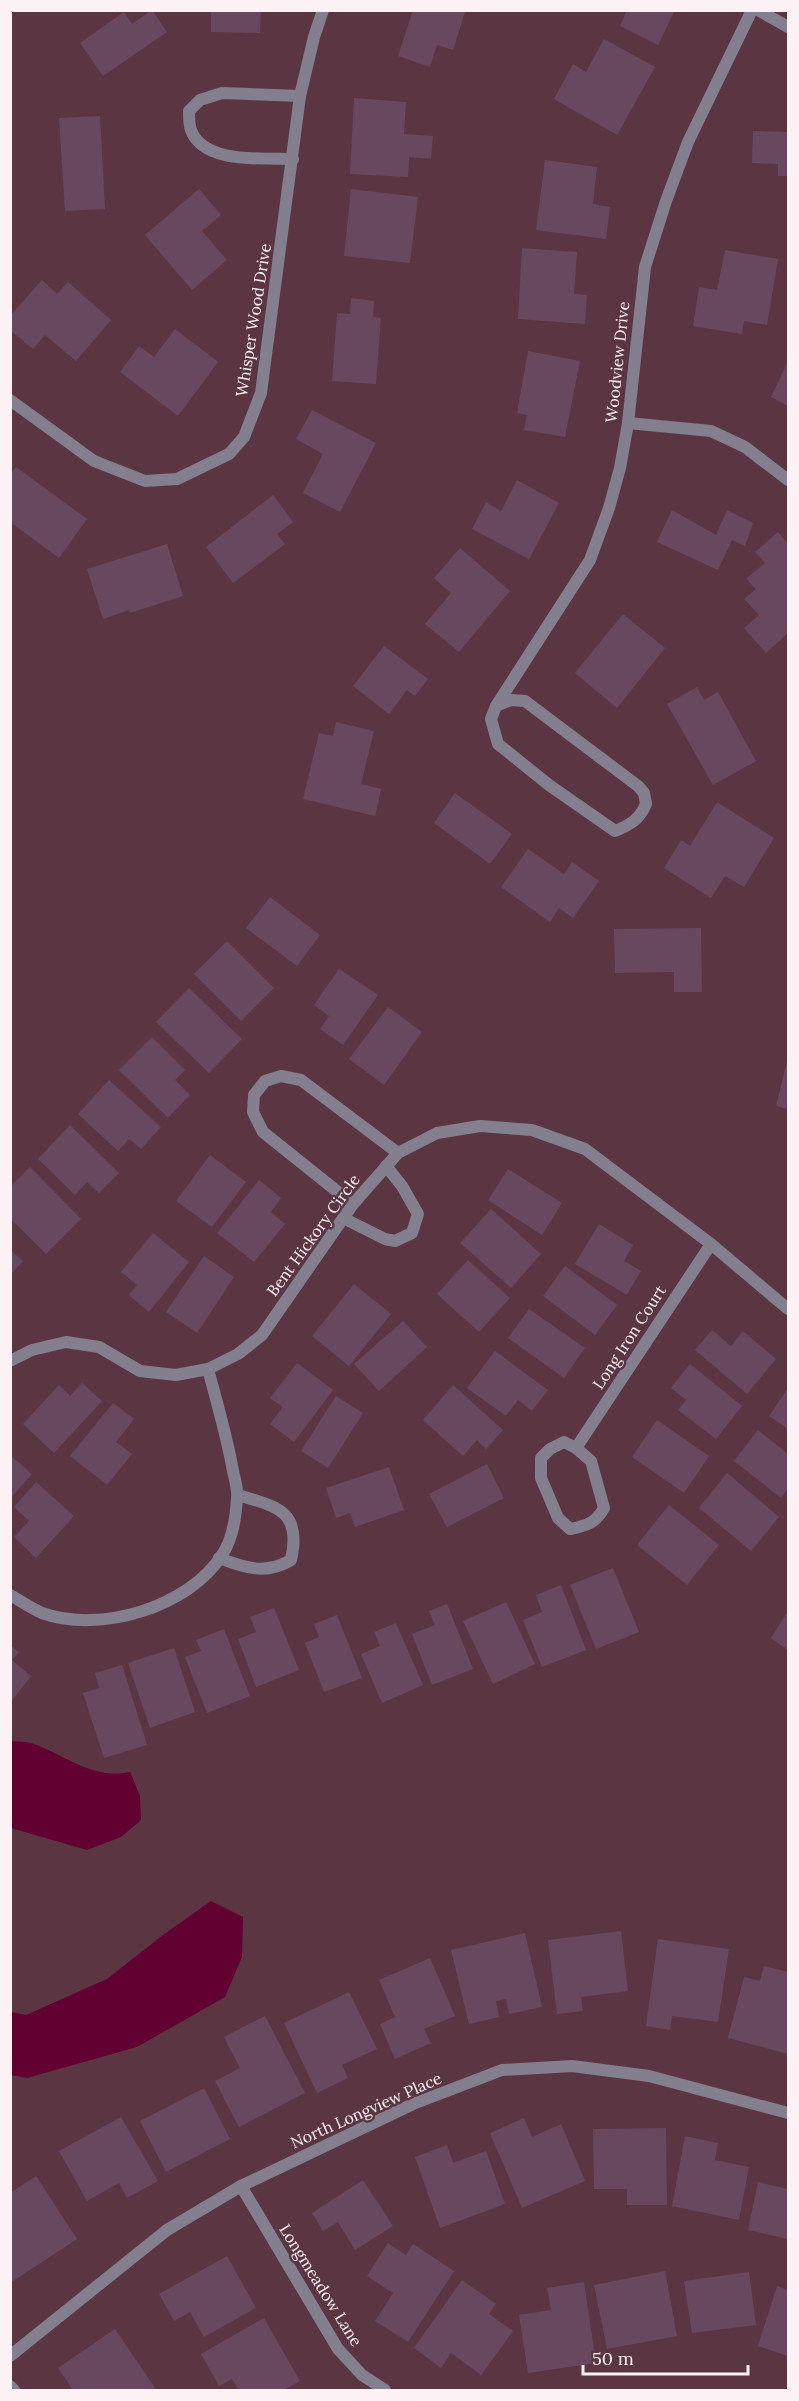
<svg xmlns="http://www.w3.org/2000/svg" width="799" height="2401" viewBox="0 0 799 2401" font-family="Lora,serif">
	<style>
		.water { fill: #620032 }
		.building { fill: #68485e }
		.lines { fill: none; stroke-linecap: round; stroke-linejoin: round }
		.minor { stroke: #837f8e; stroke-width: 12 }
		.labels { text-anchor: middle; stroke-width: 5; stroke-linejoin: round; paint-order: stroke }
		.street-label { font-size: 16px; fill: #fcf2f5; stroke: #5b3642 }
	</style>
	<rect width="100%" height="100%" fill="#5b3642"/>
	<g class="water">
		<path d="M 11,1741 C 18,1742 27,1741 34,1744 C 67,1756 93,1780 130,1772 L 140,1796 L 141,1820 L 121,1837 L 87,1850 L 11,1828 Z"/>
		<polygon points="211,1901 243,1917 242,1957 225,1997 137,2047 27,2078 11,2075 11,2012 26,2015 107,1979 163,1935"/>
	</g>
	<g class="building">
		<polygon points="152,10 167,32 103,76 80,43 124,12 132,24"/>
		<polygon points="211,10 261,10 260,33 211,32"/>
		<polygon points="413,10 465,12 453,50 437,45 430,67 398,56"/>
		<polygon points="627,10 675,10 658,45 620,26"/>
		<polygon points="604,39 655,67 617,135 554,99 573,64 586,72"/>
		<polygon points="354,98 406,102 404,134 433,136 431,159 409,157 408,177 350,174"/>
		<polygon points="100,116 105,209 65,211 59,118"/>
		<polygon points="753,131 788,132 788,176 778,176 778,164 752,163"/>
		<polygon points="545,160 597,167 593,204 610,207 606,239 536,230"/>
		<polygon points="199,189 221,215 202,231 227,260 192,290 145,235"/>
		<polygon points="351,189 418,197 410,263 344,256"/>
		<polygon points="522,248 577,252 574,294 587,295 585,324 518,319"/>
		<polygon points="725,250 778,259 767,325 744,321 742,334 693,326 699,287 717,290"/>
		<polygon points="42,280 57,294 68,282 111,320 76,361 45,335 33,349 10,330 10,316"/>
		<polygon points="351,298 374,301 373,317 381,318 376,384 332,381 337,313 350,314"/>
		<polygon points="175,329 218,362 178,416 120,372 139,346 154,357"/>
		<polygon points="528,351 580,361 565,437 524,430 527,415 517,413"/>
		<polygon points="788,361 788,406 771,397"/>
		<polygon points="312,410 376,443 340,512 303,493 323,454 296,439"/>
		<polygon points="16,467 87,519 59,558 10,522 10,474"/>
		<polygon points="517,480 559,503 529,559 472,529 486,502 501,511"/>
		<polygon points="273,495 293,522 277,534 285,544 233,583 206,547"/>
		<polygon points="672,510 716,535 727,510 753,523 745,546 732,540 718,570 657,542"/>
		<polygon points="778,532 788,544 788,633 766,653 744,628 759,615 744,599 756,589 746,579 765,563 755,552"/>
		<polygon points="167,544 183,596 130,613 129,610 103,619 87,569"/>
		<polygon points="460,548 510,591 459,652 425,624 451,593 434,578"/>
		<polygon points="623,614 665,648 617,708 575,673"/>
		<polygon points="384,646 428,679 415,696 407,690 389,714 353,686"/>
		<polygon points="697,687 704,700 718,692 756,761 713,785 667,704"/>
		<polygon points="336,722 374,731 361,784 381,789 375,816 303,799 319,733 333,736"/>
		<polygon points="455,793 512,834 490,864 434,823"/>
		<polygon points="717,802 774,838 744,887 725,876 711,898 664,868 681,840 690,846"/>
		<polygon points="528,849 564,874 572,862 599,881 573,918 559,908 550,922 501,887"/>
		<polygon points="270,897 320,935 297,966 246,928"/>
		<polygon points="701,928 702,992 674,992 674,972 615,973 614,929"/>
		<polygon points="227,941 274,988 241,1021 194,974"/>
		<polygon points="339,969 378,995 343,1045 320,1029 329,1016 314,1005"/>
		<polygon points="189,988 242,1039 209,1073 156,1022"/>
		<polygon points="388,1007 422,1032 384,1085 349,1059"/>
		<polygon points="152,1037 185,1070 175,1080 190,1095 168,1118 119,1070"/>
		<polygon points="788,1057 788,1109 776,1106"/>
		<polygon points="109,1080 161,1127 141,1149 129,1139 118,1151 78,1114"/>
		<polygon points="70,1125 119,1173 99,1193 87,1182 75,1195 38,1159"/>
		<polygon points="210,1155 246,1182 212,1227 176,1201"/>
		<polygon points="30,1167 81,1219 46,1254 10,1218 10,1187"/>
		<polygon points="508,1169 562,1203 542,1235 488,1200"/>
		<polygon points="259,1180 281,1198 271,1212 285,1224 254,1262 217,1233"/>
		<polygon points="491,1209 541,1254 511,1288 460,1243"/>
		<polygon points="599,1224 633,1245 624,1261 641,1271 627,1295 575,1264"/>
		<polygon points="153,1233 189,1262 149,1312 129,1295 137,1285 121,1272"/>
		<polygon points="10,1250 23,1261 10,1275"/>
		<polygon points="204,1256 234,1277 197,1333 166,1312"/>
		<polygon points="468,1260 510,1298 479,1332 437,1294"/>
		<polygon points="565,1266 617,1305 595,1335 543,1296"/>
		<polygon points="354,1284 391,1314 349,1366 312,1336"/>
		<polygon points="529,1309 585,1348 564,1378 508,1338"/>
		<polygon points="403,1321 427,1347 379,1391 354,1364"/>
		<polygon points="712,1330 731,1346 743,1331 776,1359 747,1394 695,1350"/>
		<polygon points="495,1351 548,1390 532,1411 518,1400 506,1416 467,1388"/>
		<polygon points="297,1363 333,1390 294,1442 270,1424 283,1407 270,1398"/>
		<polygon points="690,1364 742,1406 716,1439 678,1410 686,1400 671,1388"/>
		<polygon points="82,1383 102,1401 54,1453 23,1424 59,1385 70,1396"/>
		<polygon points="453,1385 503,1430 486,1449 477,1440 463,1456 423,1420"/>
		<polygon points="788,1388 788,1429 769,1416"/>
		<polygon points="336,1396 363,1413 328,1468 301,1451"/>
		<polygon points="113,1403 134,1419 116,1442 132,1454 107,1485 70,1456"/>
		<polygon points="657,1420 709,1456 684,1493 632,1457"/>
		<polygon points="758,1430 788,1454 788,1488 781,1498 734,1461"/>
		<polygon points="10,1455 32,1474 10,1499"/>
		<polygon points="487,1464 504,1498 447,1527 429,1494"/>
		<polygon points="389,1467 404,1510 355,1527 350,1513 336,1518 326,1488"/>
		<polygon points="727,1473 779,1517 751,1551 699,1508"/>
		<polygon points="36,1482 74,1516 36,1558 14,1537 29,1521 14,1507"/>
		<polygon points="669,1505 719,1545 687,1585 637,1545"/>
		<polygon points="613,1568 639,1632 596,1649 570,1585"/>
		<polygon points="561,1585 586,1650 542,1667 523,1620 542,1612 536,1595"/>
		<polygon points="506,1602 535,1664 493,1684 463,1621"/>
		<polygon points="447,1604 473,1669 432,1685 412,1634 435,1625 429,1611"/>
		<polygon points="274,1608 299,1670 256,1687 238,1639 256,1632 250,1617"/>
		<polygon points="788,1611 788,1650 771,1638"/>
		<polygon points="337,1615 362,1678 324,1692 305,1643 319,1637 314,1624"/>
		<polygon points="396,1623 423,1685 382,1703 361,1654 380,1646 374,1632"/>
		<polygon points="224,1629 250,1696 207,1713 185,1657 201,1651 196,1640"/>
		<polygon points="10,1645 19,1652 12,1660 31,1676 10,1703"/>
		<polygon points="174,1648 195,1712 150,1728 128,1663"/>
		<polygon points="122,1665 147,1745 104,1758 83,1693 99,1688 95,1673"/>
		<polygon points="621,1931 628,1991 581,1997 583,2011 557,2014 548,1940"/>
		<polygon points="525,1933 542,2007 509,2014 506,1999 496,2001 499,2017 469,2024 451,1950"/>
		<polygon points="658,1939 729,1949 718,2022 672,2016 670,2030 646,2026"/>
		<polygon points="430,1958 455,2016 424,2029 431,2043 395,2059 380,2024 395,2017 379,1980"/>
		<polygon points="764,1966 788,1972 788,2054 728,2038 744,1977 760,1981"/>
		<polygon points="349,1992 377,2049 342,2065 348,2078 317,2093 284,2023"/>
		<polygon points="265,2016 305,2093 239,2127 215,2081 240,2068 224,2037"/>
		<polygon points="204,2088 230,2139 166,2172 140,2121"/>
		<polygon points="121,2117 158,2181 127,2198 119,2183 87,2201 59,2151"/>
		<polygon points="524,2118 532,2137 561,2124 585,2181 522,2208 490,2133"/>
		<polygon points="666,2128 667,2205 627,2205 627,2189 594,2189 593,2129"/>
		<polygon points="685,2136 718,2143 715,2160 749,2167 739,2220 672,2206"/>
		<polygon points="447,2145 453,2163 486,2151 505,2204 440,2228 415,2157"/>
		<polygon points="36,2176 77,2239 10,2283 10,2193"/>
		<polygon points="363,2180 393,2226 355,2250 338,2222 323,2231 312,2213"/>
		<polygon points="758,2182 788,2189 788,2239 748,2230"/>
		<polygon points="388,2243 406,2255 413,2244 454,2271 408,2342 375,2321 393,2293 367,2276"/>
		<polygon points="227,2256 256,2308 204,2337 190,2312 174,2321 159,2294"/>
		<polygon points="665,2271 677,2336 607,2349 594,2285"/>
		<polygon points="749,2272 756,2325 692,2333 684,2281"/>
		<polygon points="462,2280 496,2304 489,2314 513,2331 481,2375 451,2353 441,2368 414,2348"/>
		<polygon points="584,2282 596,2363 528,2373 519,2315 551,2310 547,2288"/>
		<polygon points="777,2286 788,2290 788,2356 758,2346"/>
		<polygon points="264,2318 300,2381 284,2390 239,2390 232,2379 219,2386 201,2354"/>
		<polygon points="115,2329 155,2388 151,2390 73,2390 58,2368"/>
	</g>
	<g class="lines">
		<g class="minor">
			<polyline points="758,10 788,27"/>
			<path d="M 293,159 C 263,158 203,164 191,130 C 189,125 189,117 189,111 L 200,100 L 222,93 L 300,96"/>
			<polyline points="10,400 94,461 145,481 177,479 229,454 244,437 261,393 300,96 314,37 323,10"/>
			<polyline points="628,423 711,431 745,447 788,480"/>
			<path d="M 496,706 L 511,700 L 525,701 L 638,786 L 644,793 L 646,804 C 640,819 630,825 615,831 L 549,785 L 498,744 L 491,719 L 496,706 L 590,560 L 609,508 L 620,468 L 628,423 L 645,267 L 666,201 L 688,142 L 752,10"/>
			<polyline points="353,1204 263,1132 253,1112 254,1095 265,1081 281,1076 301,1080 398,1153"/>
			<polyline points="343,1218 385,1239 395,1241 412,1233 418,1214 402,1186 386,1166"/>
			<polyline points="10,1361 32,1350 66,1342 99,1347 140,1371 176,1375 208,1369 238,1354 262,1335 353,1204 398,1153 437,1133 480,1126 532,1130 585,1149 711,1244 788,1309"/>
			<path d="M 576,1448 L 591,1461 L 604,1508 C 596,1523 586,1526 570,1529 L 558,1518 L 541,1478 L 541,1458 L 550,1449 L 564,1442 L 576,1448 L 711,1244"/>
			<path d="M 219,1558 C 245,1568 266,1575 291,1560 C 302,1511 278,1507 238,1495"/>
			<path d="M 10,1595 C 21,1601 32,1609 42,1613 C 100,1634 189,1607 222,1555 C 233,1539 236,1516 237,1498 C 238,1489 235,1480 233,1471 C 227,1437 217,1403 208,1369"/>
			<polyline points="241,2186 338,2349 362,2375 385,2390"/>
			<polyline points="10,2356 167,2230 241,2186 413,2104 502,2070 572,2066 649,2076 788,2113"/>
			<polyline points="10,2386 14,2390"/>
		</g>
	</g>
	<g class="labels">
		<g class="street-label">
			<text transform="translate(253 320) rotate(-81)" y="6">Whisper Wood Drive</text>
			<text transform="translate(617 362) rotate(-84)" y="6">Woodview Drive</text>
			<text transform="translate(313 1235) rotate(-54)" y="6">Bent Hickory Circle</text>
			<text transform="translate(629 1337) rotate(-57)" y="6">Long Iron Court</text>
			<text transform="translate(366 2110) rotate(-24)" y="6">North Longview Place</text>
			<text transform="translate(321 2285) rotate(58)" y="6">Longmeadow Lane</text>
		</g>
	</g>
	<rect width="799" height="2401" fill="none" stroke="#fcf2f5" stroke-width="24"/>
	<path d="M583 2365v9h165v-9" fill="none" stroke="#fcf2f5" stroke-width="3"/>
	<text x="592" y="2365" font-size="18" fill="#fcf2f5" stroke="#5b3642" stroke-width="4.5" paint-order="stroke">50 m</text>
</svg>
